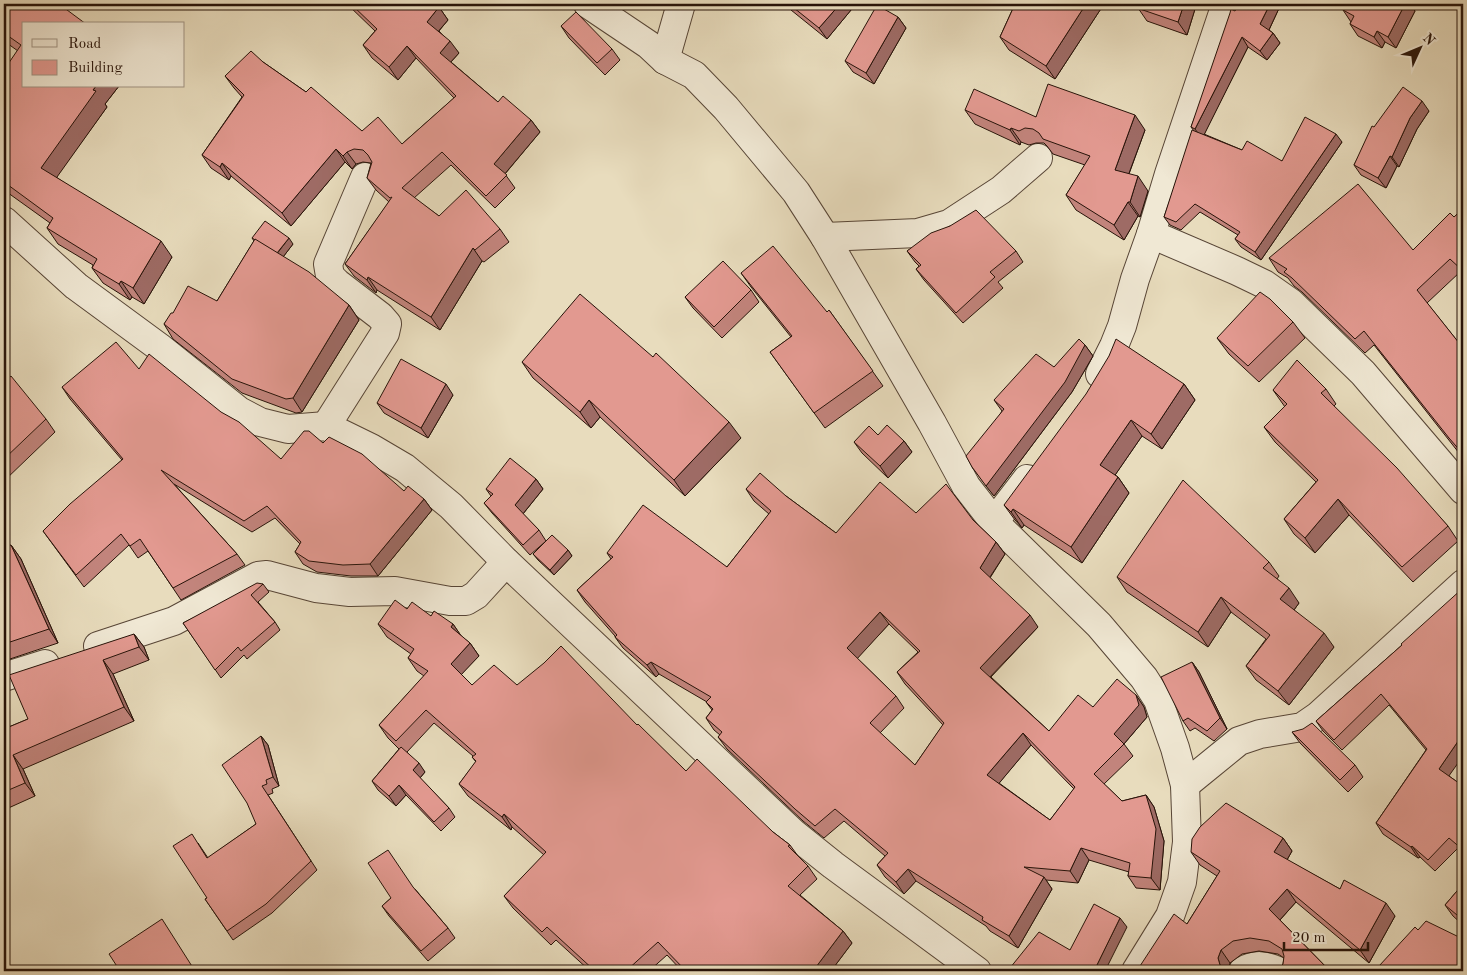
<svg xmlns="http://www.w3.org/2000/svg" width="1467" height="975" viewBox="0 0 1467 975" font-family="'Old Standard TT',serif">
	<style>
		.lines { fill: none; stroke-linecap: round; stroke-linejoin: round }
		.minor-casing { stroke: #574536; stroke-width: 30 }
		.minor { stroke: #f0e8d4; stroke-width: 28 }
		.wall { fill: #c2847c; stroke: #271309; fill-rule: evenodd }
		.shaded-wall { fill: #9e6b65; stroke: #271309 }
		.building { fill: #e29990; stroke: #271309; fill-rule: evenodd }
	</style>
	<rect width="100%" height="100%" fill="#e8dcbd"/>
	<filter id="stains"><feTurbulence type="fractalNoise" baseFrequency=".004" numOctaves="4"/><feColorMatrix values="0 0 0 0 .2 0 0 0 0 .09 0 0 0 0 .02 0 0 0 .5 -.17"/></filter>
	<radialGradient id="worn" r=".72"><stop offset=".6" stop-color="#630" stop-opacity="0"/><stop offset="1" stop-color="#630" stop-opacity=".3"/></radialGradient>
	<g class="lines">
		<defs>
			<g id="minor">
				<polyline points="588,4 649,45 665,60 694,75 726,108 796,192 825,237 932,423 966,486 994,522"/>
				<polyline points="665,60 681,4"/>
				<polyline points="4,221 76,286 159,347 239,411 260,422 288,429 326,426 371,448 405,468 451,506 506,562 793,833 833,865 977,971"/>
				<polyline points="1151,234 1237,271 1264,284 1291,303 1363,373 1463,490"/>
				<polyline points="825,237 918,233 949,224 1001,190 1038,158"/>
				<polyline points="1100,374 1114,346 1122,326 1135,279 1151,234 1169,174 1226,4"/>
				<polyline points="326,426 385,333 387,324 380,316 337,283 330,276 328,264 365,177"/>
				<polyline points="1027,479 994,522 1099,625 1144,678 1158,700 1175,748 1185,785 1187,842 1182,882 1170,916 1136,971"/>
				<polyline points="98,646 174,621 258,576 267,575 316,588 350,592 395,591 450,601 466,601 476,595 506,562"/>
				<polyline points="4,677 45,664"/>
				<polyline points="1185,785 1239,741 1260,734 1302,727 1318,716 1463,584"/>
				<path d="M 1243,971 C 1255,964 1265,965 1278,971"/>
			</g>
		</defs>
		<use href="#minor" class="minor-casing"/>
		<use href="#minor" class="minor"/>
	</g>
	<g class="wall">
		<polygon points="4,4 59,4 24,86 119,86 105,104 107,107 56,177 172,257 144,304 132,297 130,300 103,283 92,268 93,265 58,244 47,228 50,223 4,190 4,70 18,51 4,41"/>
		<polygon points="347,4 435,4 439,7 448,20 439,31 459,53 451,62 498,102 531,120 540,132 505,174 515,188 495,208 451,165 414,198 439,216 500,229 509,242 484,262 482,261 440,330 377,290 376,293 354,276 345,264 389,202 376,190 367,178 371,163 363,162 356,164 352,169 345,162 291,226 231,176 229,180 211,168 202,155 242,97 234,88 225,76 263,62 362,131 402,144 454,98 416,58 398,80 372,58 363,45 375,31"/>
		<polygon points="787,4 856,4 827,39 791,10"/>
		<polygon points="1015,4 1104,4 1055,79 1009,50 1000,37"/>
		<polygon points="1115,4 1191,4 1195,9 1187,35 1147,21 1138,8"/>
		<polygon points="1239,4 1281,4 1269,30 1273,33 1280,43 1267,60 1248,47 1204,134 1242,150 1282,161 1342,142 1261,260 1241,247 1235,239 1238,235 1200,212 1181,230 1170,225 1164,217 1194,131 1191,127"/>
		<polygon points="1346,4 1410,4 1415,11 1396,48 1385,42 1382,48 1358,36 1350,24 1351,22 1343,10"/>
		<polygon points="898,17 906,28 874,84 853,72 845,61"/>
		<polygon points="561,26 612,49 620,60 605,75 569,38"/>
		<polygon points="965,110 1036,117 1145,130 1129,174 1148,191 1140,217 1138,216 1124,240 1076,210 1066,195 1085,165 1053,154 1047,146 1044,143 1036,143 1029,145 1021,142 1020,145 975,124"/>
		<polygon points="1429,111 1417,129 1399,167 1397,166 1386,188 1361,175 1354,165 1374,127"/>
		<polygon points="1463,209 1463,276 1460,272 1427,303 1463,348 1463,458 1374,345 1365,353 1302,292 1294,286 1288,278 1278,272 1269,258 1413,250 1454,217"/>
		<polygon points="950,226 1016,251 1023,262 998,282 1003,288 963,323 924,280 916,269 919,266 915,262 907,251"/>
		<polygon points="252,238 293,244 283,257 349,305 359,320 302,412 296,413 242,393 173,339 164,324 173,313 217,301 254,241"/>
		<polygon points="741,273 827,312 829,310 883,386 825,428 770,352 791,337 751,287"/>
		<polygon points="751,290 759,302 722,338 693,308 685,297"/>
		<polygon points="1293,322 1305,338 1259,382 1229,354 1217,338"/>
		<polygon points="1085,345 1093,356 1072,392 994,496 972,467 1002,411 994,400 1054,367"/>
		<polygon points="522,362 741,438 685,496 600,417 591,428 533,378"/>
		<polygon points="139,369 281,459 323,443 404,491 424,499 432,510 378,576 351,576 317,572 303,564 295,552 300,544 275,518 252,532 174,484 237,554 245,565 181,600 148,551 138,558 129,545 84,587 43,531 122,460 70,399 62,387"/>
		<polygon points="4,382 46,419 55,432 4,481"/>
		<polygon points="1184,384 1195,400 1162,449 1142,436 1115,475 1118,477 1129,493 1082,563 1024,525 1022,528 1015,520 1004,505"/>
		<polygon points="1326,389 1336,404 1334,406 1448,526 1458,541 1413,582 1349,515 1315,553 1294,534 1284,519 1316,482 1275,442 1264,427 1285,407 1273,390"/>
		<polygon points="453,395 428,438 384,413 377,403"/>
		<polygon points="878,435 904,441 912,452 888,478 862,453 854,442"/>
		<polygon points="536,479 543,489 523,514 539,530 546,541 530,555 492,513 484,503 491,496 486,489"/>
		<path d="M 746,489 L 786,496 L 836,533 L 916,513 L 973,520 L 996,542 L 1005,554 L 990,578 L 1038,627 L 991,677 L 1049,731 L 1093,707 L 1136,695 L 1144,707 L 1147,717 L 1124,744 L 1133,756 L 1104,784 L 1122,801 L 1146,795 L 1154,807 L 1164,841 L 1160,890 L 1136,888 L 1128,876 L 1129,872 L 1089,860 L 1078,883 L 1046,880 L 1052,889 L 1018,948 L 990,931 L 986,926 L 916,881 L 904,894 L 885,877 L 877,865 L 885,856 L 844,821 L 824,838 L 803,821 L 727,749 L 718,737 L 720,735 L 714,730 L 706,718 L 712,710 L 706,702 L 707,702 L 659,674 L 656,677 L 623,648 L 615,637 L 615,636 L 585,602 L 577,590 L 611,559 L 607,553 L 727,567 L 769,514 L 754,501 ZM 889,624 L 918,652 L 897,672 L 905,684 L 943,725 L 915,765 L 880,733 L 904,708 L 896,696 L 857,658 ZM 1031,745 L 1074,789 L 1050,820 L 999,783 Z"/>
		<polygon points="11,545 21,559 58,643 4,661 4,548"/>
		<polygon points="568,550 572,556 554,575 538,560 533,554"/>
		<polygon points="1269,562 1279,576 1277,579 1299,603 1294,610 1334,647 1289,705 1256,680 1246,666 1266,639 1231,612 1208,647 1127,592 1117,577"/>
		<polygon points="263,584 269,592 258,602 275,622 280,630 247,659 244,655 221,678 183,623"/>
		<polygon points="407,609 431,616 453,624 461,636 470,643 479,656 461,674 472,685 517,685 637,725 686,771 773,832 790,845 798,856 808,866 817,879 800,895 843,931 852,943 831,971 682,971 667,955 649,971 590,971 556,940 551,945 513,908 504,896 544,855 512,827 511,830 468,796 459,784 476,762 472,757 473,756 434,723 407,752 425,772 420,778 449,808 455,817 441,831 406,795 396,806 378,790 372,781 399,749 388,738 379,725 424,676 417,671 408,658 411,654 387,637 378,624"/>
		<polygon points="134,634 144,647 149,660 113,674 134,721 23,769 35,796 4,810 4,729 28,719"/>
		<polygon points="1402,645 1449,776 1463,786 1463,854 1457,849 1435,871 1420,857 1418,858 1383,834 1376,823 1426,750 1389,705 1342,750 1323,731 1316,721"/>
		<polygon points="1192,662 1199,672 1227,729 1214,741 1195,728 1190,731 1183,721"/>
		<polygon points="1292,732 1355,765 1363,777 1348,792 1300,743"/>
		<polygon points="261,736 268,745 279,786 272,789 273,793 268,795 317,870 272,913 233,940 205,899 207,898 198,843 208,858 256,824"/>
		<polygon points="1283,838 1292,851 1287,860 1340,889 1395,916 1369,963 1296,902 1280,920 1330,971 1278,971 1283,964 1284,958 1278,954 1259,951 1242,954 1230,963 1228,971 1135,971 1187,924 1217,876 1200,865 1191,852"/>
		<polygon points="1463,884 1463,925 1453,916 1445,905"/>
		<polygon points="415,889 448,928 455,938 428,961 389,916 382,906 391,898"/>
	</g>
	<g class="shaded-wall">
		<polygon points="840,4 856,4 827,39 819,28"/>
		<polygon points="1086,4 1104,4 1055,79 1046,66"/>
		<polygon points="1184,4 1191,4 1195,9 1187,35 1178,22"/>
		<polygon points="1270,4 1281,4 1267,34 1260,24"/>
		<polygon points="1405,4 1410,4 1415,11 1396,48 1388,37"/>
		<polygon points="439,7 448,20 436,34 427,22"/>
		<polygon points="898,17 906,28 874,84 866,73"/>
		<polygon points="1377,31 1385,42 1382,48 1374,37"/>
		<polygon points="1273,33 1280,43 1267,60 1260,51"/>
		<polygon points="1242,37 1248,47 1202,139 1195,129"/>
		<polygon points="450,41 459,53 448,65 440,53"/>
		<polygon points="407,46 416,58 398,80 389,67"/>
		<polygon points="96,86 119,86 105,104 107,107 52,184 41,168"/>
		<polygon points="1422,101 1429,111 1417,129 1399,167 1392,157 1410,118"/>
		<polygon points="1135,115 1145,130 1125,184 1115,170"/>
		<polygon points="531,120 540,132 503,176 494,164"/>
		<polygon points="1011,128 1021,142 1020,145 1010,130"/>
		<polygon points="1336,134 1342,142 1261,260 1255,252"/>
		<polygon points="336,149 345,162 291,226 282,213"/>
		<polygon points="347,152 356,164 352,169 343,156"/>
		<polygon points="1390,156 1397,166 1386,188 1378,178"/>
		<polygon points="222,163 231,176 229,180 220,167"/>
		<polygon points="1138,176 1148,191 1140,217 1130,202"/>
		<polygon points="1128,202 1138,216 1124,240 1114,225"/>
		<polygon points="289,238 293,244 280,261 276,255"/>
		<polygon points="161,241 172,257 144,304 133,288"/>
		<polygon points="473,248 482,261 440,330 431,317"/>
		<polygon points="368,277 377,290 376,293 367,280"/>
		<polygon points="121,281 132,297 130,300 119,284"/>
		<polygon points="349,305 359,320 302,412 293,398"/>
		<polygon points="1085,345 1093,356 1072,392 994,496 986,486"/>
		<polygon points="446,384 453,395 428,438 421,428"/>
		<polygon points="1184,384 1195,400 1162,449 1151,434"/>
		<polygon points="589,400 600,417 591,428 580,412"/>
		<polygon points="1131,420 1142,436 1111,481 1100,465"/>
		<polygon points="729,422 741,438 685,496 674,480"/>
		<polygon points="904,441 912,452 888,478 880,466"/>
		<polygon points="1118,477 1129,493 1082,563 1071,547"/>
		<polygon points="536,479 543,489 522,515 515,505"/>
		<polygon points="424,499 432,510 378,576 370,564"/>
		<polygon points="1338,499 1349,515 1315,553 1305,538"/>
		<polygon points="1013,509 1024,525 1022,528 1011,512"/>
		<polygon points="996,542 1005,554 988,580 980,568"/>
		<polygon points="11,545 21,559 58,643 49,629"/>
		<polygon points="568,550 572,556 554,575 550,570"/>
		<polygon points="1289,588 1299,603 1291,614 1280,599"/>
		<polygon points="1221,597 1231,612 1208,647 1198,632"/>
		<polygon points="880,612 889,624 856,660 847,648"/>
		<polygon points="1030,615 1038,627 988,679 980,668"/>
		<polygon points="453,624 462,637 451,627"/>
		<polygon points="1324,633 1334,647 1289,705 1278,691"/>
		<polygon points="134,634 144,647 149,660 139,647"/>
		<polygon points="470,643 479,656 460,676 451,664"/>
		<polygon points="103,660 113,674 134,721 124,707"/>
		<polygon points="651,662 659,674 656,677 647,665"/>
		<polygon points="1192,662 1199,672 1227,729 1220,718"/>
		<polygon points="1136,695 1144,707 1147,717 1123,745 1114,734"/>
		<polygon points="1023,733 1031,745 996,787 987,775"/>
		<polygon points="1463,734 1463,756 1446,780 1439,769"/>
		<polygon points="261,736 268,745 279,786 273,777"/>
		<polygon points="13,755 23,769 35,796 25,783"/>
		<polygon points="419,763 425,772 419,779 413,770"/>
		<polygon points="399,785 406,795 396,806 389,796"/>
		<polygon points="1146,795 1154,807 1164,841 1160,890 1151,878"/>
		<polygon points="504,814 512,827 511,830 502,817"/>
		<polygon points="1283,838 1292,851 1284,865 1274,852"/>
		<polygon points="1412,846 1420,857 1418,858 1411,847"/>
		<polygon points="1081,848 1089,860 1078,883 1070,871"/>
		<polygon points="908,869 916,881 904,894 896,882"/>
		<polygon points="1044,877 1052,889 1018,948 1009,936"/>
		<polygon points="1287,889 1296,902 1278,922 1269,909"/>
		<polygon points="1386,903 1395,916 1369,963 1360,950"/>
		<polygon points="1120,918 1127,927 1105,971 1094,971"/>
		<polygon points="843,931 852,943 831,971 813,971"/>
		<polygon points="1221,950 1230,963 1228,971 1224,971 1220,965 1218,958"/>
	</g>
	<g class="building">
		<polygon points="4,4 59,4 86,24 24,24 24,86 96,86 93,90 96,91 41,168 161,241 133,288 121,281 119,284 92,268 97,259 47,228 53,218 4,182 4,70 21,45 4,33"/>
		<polygon points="351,4 435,4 439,7 427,22 450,41 440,53 498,102 503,96 531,120 494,164 507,175 486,196 442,152 402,188 439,216 466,190 500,229 475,250 473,248 431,317 368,277 367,280 345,264 392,197 390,198 367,178 372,162 368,155 363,150 354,149 347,152 343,156 336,149 282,213 222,163 220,167 202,155 244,95 225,76 251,51 263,62 306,92 311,87 362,131 378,117 402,144 456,96 407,46 389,67 363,45 377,29"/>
		<polygon points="789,4 840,4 819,28"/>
		<polygon points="1015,4 1086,4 1046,66 1000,37"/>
		<polygon points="1139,4 1184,4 1178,22 1137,8"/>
		<polygon points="1239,4 1270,4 1260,24 1273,33 1260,51 1242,37 1195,129 1191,127 1230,13 1231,9 1235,11"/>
		<polygon points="1346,4 1405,4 1388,37 1377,31 1374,37 1350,24 1354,16 1343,10"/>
		<polygon points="877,5 898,17 866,73 845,61"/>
		<polygon points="576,12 612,49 597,63 561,26"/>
		<polygon points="1048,84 1135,115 1115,170 1138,176 1130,202 1128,202 1114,225 1066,195 1090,156 1043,139 1039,133 1033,129 1025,128 1019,131 1011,128 1010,130 965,110 974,89 1036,117"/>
		<polygon points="1403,87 1422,101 1410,118 1392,157 1390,156 1378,178 1354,165 1372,126 1374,127"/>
		<polygon points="1305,117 1336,134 1255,252 1235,239 1240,232 1195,204 1176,222 1164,217 1192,130 1242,150 1247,141 1282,161"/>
		<polygon points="1358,184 1413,250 1450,213 1454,217 1463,209 1463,271 1450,259 1417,290 1463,348 1463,454 1449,438 1364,331 1355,339 1292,278 1284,272 1287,269 1269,258"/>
		<polygon points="976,210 1016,251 990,272 995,277 956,313 916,269 921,265 907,251 931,233 950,226"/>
		<polygon points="265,221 289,238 277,253 252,238"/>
		<polygon points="255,239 309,272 349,305 293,398 286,399 232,379 164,324 171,313 173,313 188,286 217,301"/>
		<polygon points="773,246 827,312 829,310 873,371 814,413 770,352 792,336 741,273"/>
		<polygon points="723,261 751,290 714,327 685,297"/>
		<polygon points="1260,292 1270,299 1293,322 1248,366 1217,338"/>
		<polygon points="580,294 653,357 656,353 729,422 674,480 589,400 580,412 522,362"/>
		<polygon points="1079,339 1085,345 1065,382 986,486 972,467 966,456 1004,409 994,400 1036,354 1054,367"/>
		<polygon points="1116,339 1184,384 1151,434 1131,420 1100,465 1118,477 1071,547 1013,509 1011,512 1004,505 1086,394 1109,356"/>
		<polygon points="116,342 139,369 149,354 221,412 239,422 281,459 304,431 309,431 323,443 329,437 362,454 404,491 408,486 424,499 370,564 343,565 309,561 295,552 301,542 267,506 244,521 161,470 237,554 173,588 140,539 130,546 121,534 76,575 43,531 70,504 123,459 62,387"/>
		<polygon points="401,359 446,384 421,428 377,403"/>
		<polygon points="1297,360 1326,389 1321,393 1397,468 1448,526 1402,567 1338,499 1305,538 1284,519 1318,480 1264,427 1287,404 1273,390"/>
		<polygon points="11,376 46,419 4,459 4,382"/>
		<polygon points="887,425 904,441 880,466 854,442 869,426 878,435"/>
		<polygon points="510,458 536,479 515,505 539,530 523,545 484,503 493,494 486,489"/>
		<path d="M 760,473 L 786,496 L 836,533 L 880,482 L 916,513 L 946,484 L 973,520 L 996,542 L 980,568 L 1030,615 L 980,668 L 1049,731 L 1078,695 L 1093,707 L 1117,679 L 1136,695 L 1139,705 L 1114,734 L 1124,744 L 1094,774 L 1122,801 L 1146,795 L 1156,829 L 1151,878 L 1128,876 L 1130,863 L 1081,848 L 1070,871 L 1024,867 L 1044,877 L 1009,936 L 982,920 L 983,917 L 908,869 L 896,882 L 877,865 L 888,853 L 835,809 L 815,826 L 795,809 L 718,737 L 722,732 L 706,718 L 713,709 L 706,702 L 711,697 L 651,662 L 647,665 L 615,637 L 617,635 L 577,590 L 613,557 L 607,553 L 643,505 L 727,567 L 771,511 L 746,489 ZM 880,612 L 920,651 L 897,672 L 944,723 L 915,765 L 870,723 L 896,696 L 847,648 ZM 1023,733 L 1075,787 L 1050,820 L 987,775 Z"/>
		<polygon points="1183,480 1269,562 1263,568 1289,588 1280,599 1324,633 1278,691 1246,666 1270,635 1221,597 1198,632 1117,577"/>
		<polygon points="552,535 568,550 550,570 533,554"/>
		<polygon points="11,545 49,629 4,644 4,548"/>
		<polygon points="257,583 263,584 251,595 275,622 241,651 238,647 215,670 183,623"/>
		<polygon points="1463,588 1463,734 1439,769 1463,786 1463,850 1449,838 1428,860 1412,846 1411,847 1376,823 1427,749 1381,694 1334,740 1316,721 1402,645 1401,644"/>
		<polygon points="395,600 407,609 412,602 431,616 434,611 453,624 451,627 470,643 451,664 472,685 494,665 517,685 544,663 561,646 637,725 638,724 686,771 697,759 773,832 790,845 788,846 808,866 788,886 843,931 813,971 686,971 658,942 626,971 595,971 547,927 542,932 504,896 546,852 504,814 502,817 459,784 476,761 472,757 476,754 426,710 396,741 379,725 428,671 408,658 414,649 378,624"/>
		<polygon points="134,634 139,647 103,660 124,707 13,755 25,783 4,792 4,729 28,719 9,675"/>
		<polygon points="1192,662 1220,718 1207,731 1188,718 1183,721 1161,677"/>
		<polygon points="1312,723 1355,765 1340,780 1292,732 1303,729"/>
		<polygon points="261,736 273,777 266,780 267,784 262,786 311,861 266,904 227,931 205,899 207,898 173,846 192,834 207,858 256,824 247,803 222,765"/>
		<polygon points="401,747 419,763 413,770 449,808 434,822 399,785 389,796 372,781"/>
		<polygon points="1226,803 1283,838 1274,852 1340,889 1344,880 1386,903 1360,950 1287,889 1269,909 1330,971 1277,971 1278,971 1283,964 1284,956 1282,949 1269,941 1250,938 1233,941 1221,950 1218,958 1220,965 1226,971 1135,971 1140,966 1174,914 1187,924 1220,871 1191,852 1192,839 1200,827"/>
		<polygon points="388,850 413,887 448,928 421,951 382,906 391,898 368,863"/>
		<polygon points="1463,884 1463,920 1445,905"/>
		<polygon points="1094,904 1120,918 1094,971 1017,971 1010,968 1039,932 1070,950"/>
		<polygon points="162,919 195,971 120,971 109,954"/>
		<polygon points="1426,921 1463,939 1463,971 1385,971 1379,966 1415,927 1418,930"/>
		<polygon points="1253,969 1262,971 1244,971"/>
	</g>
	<rect width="1467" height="975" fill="none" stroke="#e8dcbd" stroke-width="20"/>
	<rect x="5" y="5" width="1457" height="965" fill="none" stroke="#271309" stroke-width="2.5"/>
	<rect x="10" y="10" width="1447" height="955" fill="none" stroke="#271309"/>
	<rect x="22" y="22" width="162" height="65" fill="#f0e8d4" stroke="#a09383"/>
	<rect x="32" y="39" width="25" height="8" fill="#f0e8d4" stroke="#a09383"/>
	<text x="68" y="48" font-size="15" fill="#271309">Road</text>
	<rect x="32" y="60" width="25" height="15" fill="#e29990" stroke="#a09383"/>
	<text x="68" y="72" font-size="15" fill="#271309">Building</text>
	<g transform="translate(1420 48) rotate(46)" stroke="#f0e8d4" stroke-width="4" paint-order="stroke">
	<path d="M0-4L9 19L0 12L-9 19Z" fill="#271309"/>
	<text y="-8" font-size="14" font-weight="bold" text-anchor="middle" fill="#271309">N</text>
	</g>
	<path d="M1284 942v8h84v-8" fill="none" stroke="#271309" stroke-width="2.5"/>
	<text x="1292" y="942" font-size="15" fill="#271309" stroke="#f0e8d4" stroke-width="4" paint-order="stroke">20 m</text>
	<rect width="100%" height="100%" filter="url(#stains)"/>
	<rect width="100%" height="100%" fill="url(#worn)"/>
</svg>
